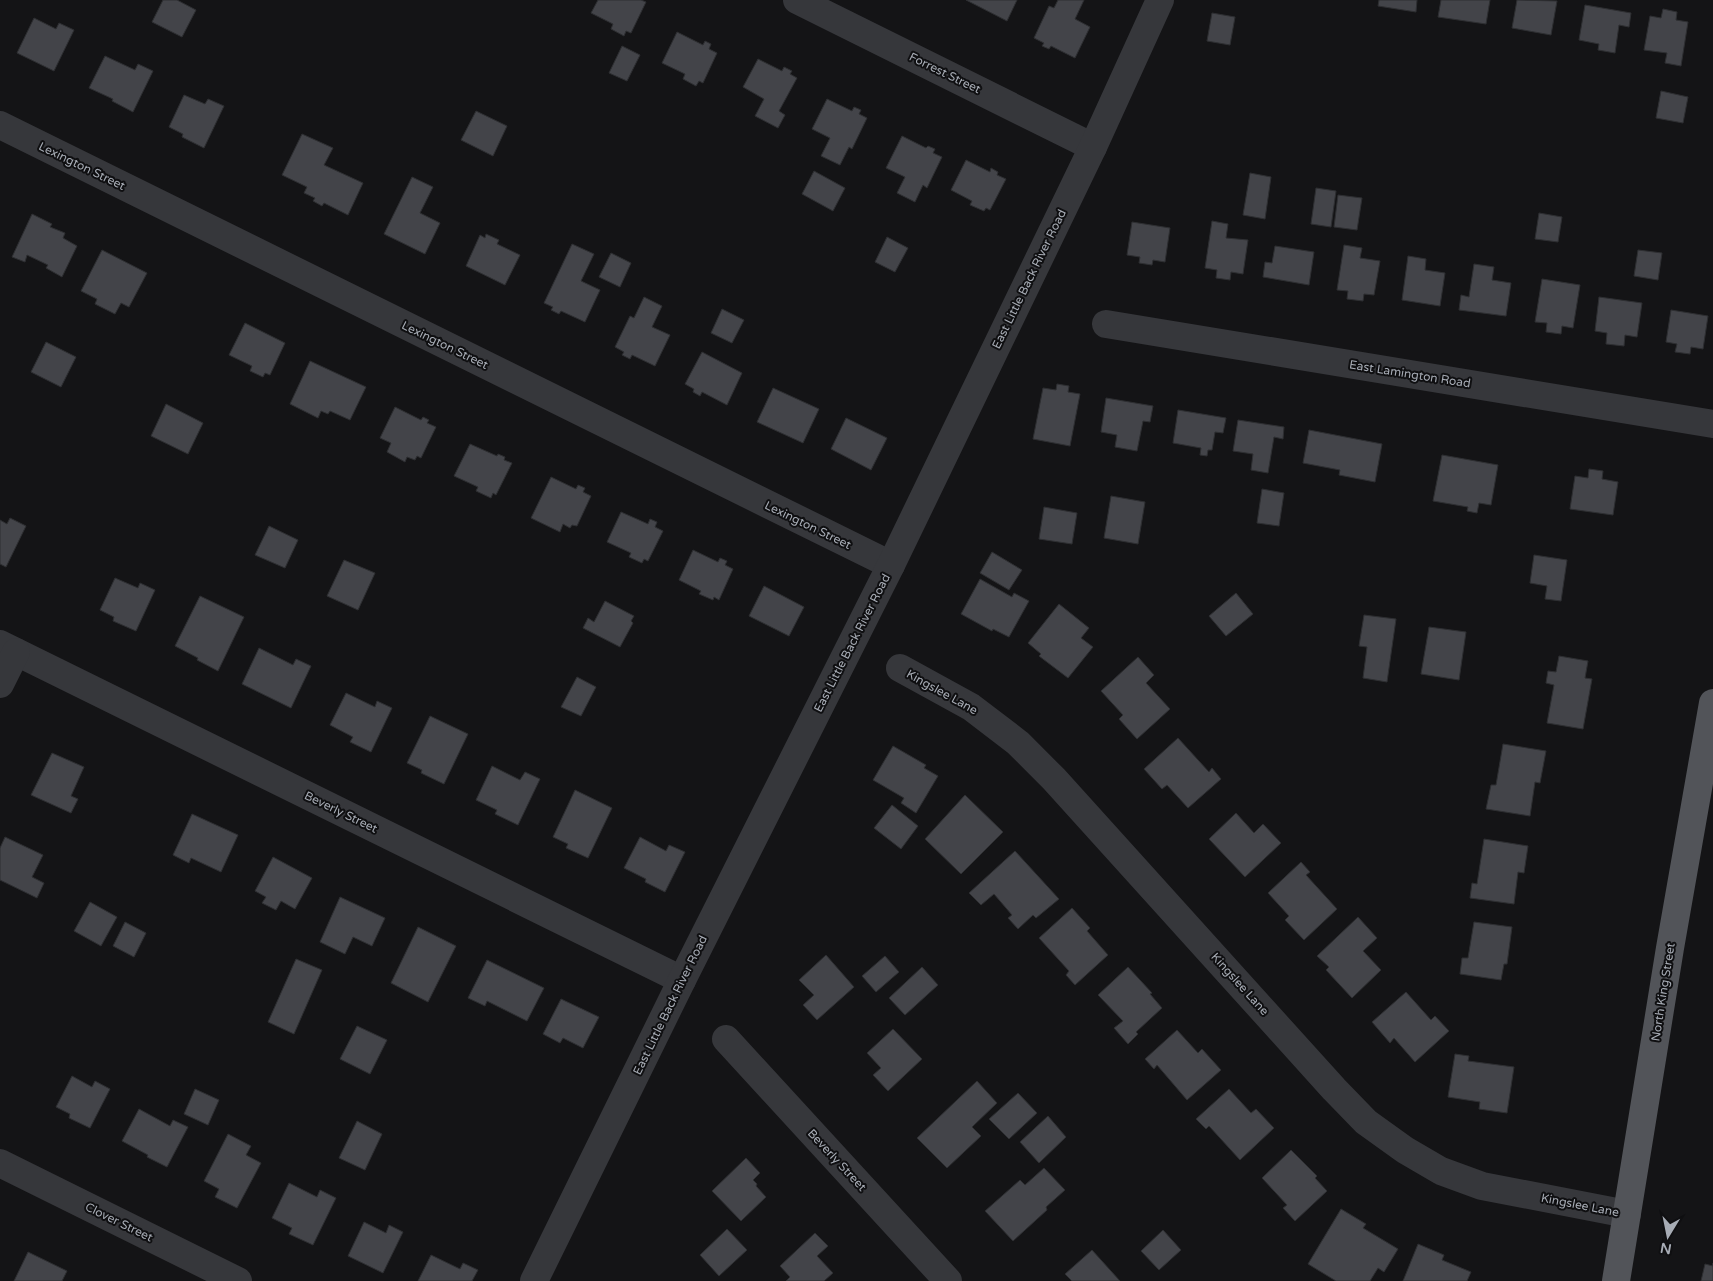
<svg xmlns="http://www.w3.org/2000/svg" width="1713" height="1281" viewBox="0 0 1713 1281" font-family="'Varela Round',sans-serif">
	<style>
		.building { fill: #434449; stroke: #2e2f32 }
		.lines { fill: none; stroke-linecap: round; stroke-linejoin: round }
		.minor { stroke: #36373b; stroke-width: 28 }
		.major { stroke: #525459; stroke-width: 28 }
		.labels { text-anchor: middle; stroke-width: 4; stroke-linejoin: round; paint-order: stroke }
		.street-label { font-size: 12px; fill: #a7acb5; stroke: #0f0f11 }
	</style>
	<rect width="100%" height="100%" fill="#141416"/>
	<g class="building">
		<polygon points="163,0 177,0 196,10 182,37 152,22"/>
		<polygon points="598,0 641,0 646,2 631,33 626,31 624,36 611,29 613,24 591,13"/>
		<polygon points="966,0 1017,0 1007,21"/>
		<polygon points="1058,0 1084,0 1075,19 1090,27 1075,58 1051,46 1049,49 1042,46 1044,43 1034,38 1049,6 1054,8"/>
		<polygon points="1379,0 1417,0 1416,12 1378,6"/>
		<polygon points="1441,0 1490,0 1486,24 1438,17"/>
		<polygon points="1517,0 1557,1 1551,35 1512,28"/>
		<polygon points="1585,5 1631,13 1629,27 1619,25 1615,53 1598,50 1599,44 1579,40"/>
		<polygon points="1663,9 1677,12 1676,20 1688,22 1681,66 1665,63 1667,53 1644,50 1650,16 1661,18"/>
		<polygon points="1212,13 1235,17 1230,45 1207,41"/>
		<polygon points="34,18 56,29 59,23 74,30 54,71 17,53"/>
		<polygon points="677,32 703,45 705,41 711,44 709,49 717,53 703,83 699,81 696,86 683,79 685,74 662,63"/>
		<polygon points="622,46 640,55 627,81 609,73"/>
		<polygon points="105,56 135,70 138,64 153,71 133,112 112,101 113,99 89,88"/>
		<polygon points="758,59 782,71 784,67 792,71 790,74 797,78 779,111 785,115 778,128 755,116 764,99 743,87"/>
		<polygon points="1661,91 1688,97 1683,123 1656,118"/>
		<polygon points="184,95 205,104 208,99 224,106 204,148 182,137 183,134 169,127"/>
		<polygon points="827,99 852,111 854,107 861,110 859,114 867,118 852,149 849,147 840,165 821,156 830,138 812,129"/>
		<polygon points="476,111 507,126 493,156 461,140"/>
		<polygon points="302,134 333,148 324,165 363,183 348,215 324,203 322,206 313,201 315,198 304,193 307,187 282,175"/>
		<polygon points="902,136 926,148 928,146 935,149 933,153 942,157 927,188 923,185 915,202 897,193 905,177 886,168"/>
		<polygon points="966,160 990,172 991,168 998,172 997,175 1006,179 990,210 986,208 984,211 970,205 972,201 951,190"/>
		<polygon points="814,171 845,188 833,211 802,194"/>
		<polygon points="1250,173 1271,177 1265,219 1243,215"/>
		<polygon points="412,177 433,187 420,213 440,223 425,254 384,234"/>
		<polygon points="1316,188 1336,191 1331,227 1311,224"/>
		<polygon points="1338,195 1362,198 1357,230 1334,227"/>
		<polygon points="1539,213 1562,217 1558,242 1535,239"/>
		<polygon points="32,214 52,224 50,227 65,233 63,238 77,246 62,277 46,268 48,265 27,255 25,262 12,257"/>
		<polygon points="1212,221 1228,224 1226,238 1248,240 1243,274 1231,272 1230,280 1216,278 1217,270 1205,268"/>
		<polygon points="1132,222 1170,228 1165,262 1153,260 1152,265 1139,263 1140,257 1127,255"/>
		<polygon points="486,234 499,240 497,244 520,255 505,285 466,266 480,235 485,238"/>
		<polygon points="887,237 908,248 895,272 875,262"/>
		<polygon points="572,244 594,254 581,281 600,290 585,322 561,311 559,314 551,310 553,307 544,303"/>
		<polygon points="1344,245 1362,248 1360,258 1380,261 1374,295 1364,294 1363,301 1347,299 1348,291 1337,290"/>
		<polygon points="1275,246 1314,252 1309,285 1263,277 1265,262 1272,263"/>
		<polygon points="102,250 147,273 129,307 121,303 115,314 95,304 97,299 81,291"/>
		<polygon points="1638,250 1662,253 1658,280 1634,276"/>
		<polygon points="611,253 631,263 620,287 599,277"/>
		<polygon points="1408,256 1426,259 1425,270 1445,273 1440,306 1402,300"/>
		<polygon points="1474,264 1494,267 1492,280 1511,283 1506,316 1459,310 1461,295 1469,297"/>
		<polygon points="1542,279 1580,285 1573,328 1562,326 1561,334 1546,332 1547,323 1535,322"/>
		<polygon points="644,297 662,306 652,327 670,335 655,366 632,355 630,359 622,355 624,352 615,347 630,316 634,318"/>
		<polygon points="1599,297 1642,303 1637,337 1625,335 1624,346 1606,344 1607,333 1595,331"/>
		<polygon points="722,309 744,320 732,343 711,333"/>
		<polygon points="1671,310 1708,316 1703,349 1691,347 1690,354 1675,352 1677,344 1666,342"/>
		<polygon points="245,323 285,343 270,375 265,373 263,377 250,371 252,366 229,355"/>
		<polygon points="46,342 76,357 61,387 31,372"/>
		<polygon points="702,352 742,373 727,405 702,392 700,396 693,392 694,389 685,384"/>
		<polygon points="310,361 366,387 350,420 330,411 328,414 321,411 318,418 290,404"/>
		<polygon points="1057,384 1069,386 1068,392 1080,394 1070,446 1033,439 1043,388 1056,390"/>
		<polygon points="773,388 819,409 803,443 757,422"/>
		<polygon points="1106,398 1153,406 1150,422 1143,421 1137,451 1115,447 1117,435 1101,432"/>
		<polygon points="166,404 203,423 188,454 151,436"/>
		<polygon points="395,407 421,420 423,417 429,420 427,423 436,427 421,458 417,456 415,460 407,457 405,462 387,452 391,443 380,438"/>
		<polygon points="1178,410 1226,418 1223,433 1215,432 1212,450 1208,450 1207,456 1200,455 1201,448 1173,443"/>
		<polygon points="846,418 887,438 871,470 831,449"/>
		<polygon points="1238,420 1284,427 1283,439 1274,437 1268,473 1251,470 1253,454 1233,451"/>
		<polygon points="1309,430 1382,444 1375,482 1339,475 1340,470 1303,463"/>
		<polygon points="470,444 497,456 498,454 505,457 504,460 512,463 496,495 493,493 491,498 476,491 478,487 454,476"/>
		<polygon points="1442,455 1498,465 1491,505 1479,503 1477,513 1467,511 1468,507 1433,501"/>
		<polygon points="1589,469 1603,471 1602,479 1618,482 1613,515 1570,509 1575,476 1588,478"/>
		<polygon points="551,477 576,489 578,485 585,488 583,492 591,496 577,526 572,525 570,528 563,524 560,532 531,518"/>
		<polygon points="1262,489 1284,493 1279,526 1257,523"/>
		<polygon points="1111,496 1145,502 1138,544 1104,538"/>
		<polygon points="1044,507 1077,513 1072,544 1039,539"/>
		<polygon points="621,512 648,524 650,519 657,522 655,527 663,531 648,561 644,559 642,563 629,557 631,553 607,542"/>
		<polygon points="10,518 26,526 6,567 0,564 0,520 7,524"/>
		<polygon points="269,526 298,540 285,568 255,555"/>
		<polygon points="693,550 718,562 720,558 727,561 725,565 733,569 719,600 714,597 713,600 699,594 701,591 679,580"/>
		<polygon points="992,552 1022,570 1009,590 980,573"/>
		<polygon points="1534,555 1567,560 1561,601 1545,599 1547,586 1530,583"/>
		<polygon points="344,560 375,573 358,610 327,596"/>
		<polygon points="115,578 138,588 140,583 155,590 136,631 113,621 114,617 100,610"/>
		<polygon points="980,579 1012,597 1014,593 1029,601 1009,637 993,629 992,631 961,614"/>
		<polygon points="764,586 804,607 789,636 749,616"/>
		<polygon points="1236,593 1253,614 1226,636 1209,616"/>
		<polygon points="200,596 244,617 218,671 197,660 198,658 175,646"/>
		<polygon points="605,601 634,616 631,621 633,623 620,647 583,628 588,618 594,622"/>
		<polygon points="1059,604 1089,628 1081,638 1093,647 1068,678 1039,656 1041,654 1028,643"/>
		<polygon points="1364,615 1396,619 1387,682 1363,678 1367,647 1359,646"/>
		<polygon points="1429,627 1466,632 1459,680 1421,674"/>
		<polygon points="259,648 293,665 296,659 311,666 291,708 242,684"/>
		<polygon points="1559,656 1588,661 1585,678 1592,679 1583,729 1547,723 1554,685 1546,683 1548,671 1556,672"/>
		<polygon points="1138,657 1154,675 1146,683 1170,709 1137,739 1119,719 1123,715 1101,691"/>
		<polygon points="577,677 596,687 581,716 561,707"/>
		<polygon points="346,693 375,707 377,701 392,708 371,752 350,742 353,737 330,725"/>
		<polygon points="430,716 468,734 444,784 421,773 422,770 407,763"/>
		<polygon points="1178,738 1209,772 1212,768 1221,779 1188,808 1167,785 1162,789 1144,769"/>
		<polygon points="1503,744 1546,751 1540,783 1535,782 1530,816 1486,809 1491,785 1496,785"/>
		<polygon points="893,746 926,765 924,768 938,776 916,813 901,803 904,798 873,780"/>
		<polygon points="52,753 84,767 71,796 78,799 71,813 31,795"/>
		<polygon points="492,766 520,780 525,772 540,779 518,825 495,814 497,810 476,800"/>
		<polygon points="575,790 612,808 588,858 566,848 568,844 553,837"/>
		<polygon points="965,795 1003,832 961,874 925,839"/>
		<polygon points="892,805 918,826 901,849 874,828"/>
		<polygon points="1236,813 1254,833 1263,824 1281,843 1245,877 1209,839"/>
		<polygon points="192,814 238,835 221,872 191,858 189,863 173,855"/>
		<polygon points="5,837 43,855 32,877 44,883 37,898 0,880 0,848"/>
		<polygon points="640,837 666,851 669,845 685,852 665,892 645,882 646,879 624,868"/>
		<polygon points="1484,839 1528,846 1524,873 1518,872 1514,904 1470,898 1472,883 1477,884"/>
		<polygon points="1015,851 1059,899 1036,918 1033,915 1018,929 1008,918 1012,915 994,894 981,905 969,893"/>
		<polygon points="273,857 312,878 295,909 281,901 276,910 262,903 266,897 255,891"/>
		<polygon points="1301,862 1310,872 1306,875 1337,909 1304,940 1285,920 1289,916 1268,893"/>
		<polygon points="340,897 385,918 372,946 353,937 345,954 320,942"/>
		<polygon points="90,902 117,917 101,946 74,931"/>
		<polygon points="1072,908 1090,928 1087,931 1108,955 1075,985 1066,975 1069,971 1039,938"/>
		<polygon points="1358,917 1377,938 1363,951 1381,970 1352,998 1326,970 1329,967 1317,956"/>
		<polygon points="125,922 146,933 134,957 113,946"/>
		<polygon points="1474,922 1512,927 1507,964 1504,964 1501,980 1460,974 1462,958 1468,958"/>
		<polygon points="418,927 456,946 428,1002 391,983"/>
		<polygon points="826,955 854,987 817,1020 803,1005 814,995 799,980"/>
		<polygon points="885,956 899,972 876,992 862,976"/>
		<polygon points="296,959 322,970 294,1034 268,1022"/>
		<polygon points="487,960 544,988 527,1021 487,1001 485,1006 468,998"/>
		<polygon points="922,967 938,985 905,1015 889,998"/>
		<polygon points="1128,967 1152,993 1150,994 1162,1008 1136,1032 1138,1034 1128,1044 1114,1028 1123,1021 1098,995"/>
		<polygon points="1406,992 1431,1020 1435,1016 1449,1031 1415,1062 1394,1038 1390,1043 1372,1022"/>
		<polygon points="561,999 599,1017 583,1048 563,1038 560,1043 543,1034"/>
		<polygon points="357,1026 387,1040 370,1074 340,1059"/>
		<polygon points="893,1029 922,1059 888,1091 873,1075 881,1068 867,1053"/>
		<polygon points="1177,1030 1198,1053 1202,1049 1221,1070 1187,1100 1157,1065 1154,1069 1145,1059"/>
		<polygon points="1455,1054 1469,1056 1468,1061 1514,1067 1507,1113 1479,1109 1480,1102 1448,1097"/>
		<polygon points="72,1076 92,1087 95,1081 110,1089 90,1128 69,1118 70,1114 56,1107"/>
		<polygon points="977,1081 997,1103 972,1127 981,1136 947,1168 917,1138"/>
		<polygon points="195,1089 219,1100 208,1125 184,1114"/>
		<polygon points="1229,1089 1251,1113 1256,1109 1274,1128 1240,1160 1209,1126 1206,1129 1196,1119"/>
		<polygon points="1018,1093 1037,1113 1009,1139 989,1119"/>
		<polygon points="139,1109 170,1126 173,1120 188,1127 167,1167 147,1157 148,1155 122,1141"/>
		<polygon points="1048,1116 1066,1137 1039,1163 1020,1142"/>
		<polygon points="357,1121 382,1134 365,1170 339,1158"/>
		<polygon points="228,1134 251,1146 246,1155 261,1163 237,1208 215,1197 219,1189 204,1181"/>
		<polygon points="1291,1150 1317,1176 1315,1178 1327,1191 1295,1221 1283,1208 1287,1205 1262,1178"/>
		<polygon points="746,1158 760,1173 753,1180 757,1184 756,1186 766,1197 741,1221 712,1191"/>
		<polygon points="1044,1168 1065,1190 1046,1207 1047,1210 1013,1241 985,1211 1020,1180 1025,1185"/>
		<polygon points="289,1183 317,1197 320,1190 336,1198 313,1245 289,1234 292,1228 272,1218"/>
		<polygon points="1341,1209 1366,1224 1363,1228 1398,1249 1384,1272 1378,1268 1370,1281 1336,1281 1308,1264"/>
		<polygon points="364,1222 386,1233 389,1225 403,1232 383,1273 348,1256"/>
		<polygon points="727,1229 747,1250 719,1276 700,1255"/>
		<polygon points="1163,1230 1181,1250 1159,1270 1141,1251"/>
		<polygon points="815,1233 828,1246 817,1256 833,1273 824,1281 786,1281 790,1277 780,1266"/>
		<polygon points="1418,1244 1444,1255 1442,1260 1471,1272 1467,1281 1403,1281"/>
		<polygon points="1092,1250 1120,1281 1072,1281 1065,1274"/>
		<polygon points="28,1252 67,1271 62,1281 14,1281"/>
		<polygon points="431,1255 460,1269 463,1263 478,1270 472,1281 418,1281"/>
		<polygon points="1713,1263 1713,1281 1701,1281 1705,1264 1713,1266"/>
	</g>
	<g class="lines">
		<g class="minor">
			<polyline points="797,0 1093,147"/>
			<polyline points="0,125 891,565"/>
			<polyline points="1106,324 1713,424"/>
			<polyline points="0,644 682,980"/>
			<polyline points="900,668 971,707 1018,743 1054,779 1334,1089 1366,1122 1405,1150 1441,1171 1482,1186 1627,1214"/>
			<polyline points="0,684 16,652"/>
			<polyline points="726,1039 948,1281"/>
			<polyline points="0,1163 238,1281"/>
			<polyline points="534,1281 682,980 891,565 1093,147 1160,0"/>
		</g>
		<polyline class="major" points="1616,1281 1670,948 1713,703"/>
	</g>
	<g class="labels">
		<g class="street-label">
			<text transform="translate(945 73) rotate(26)" y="4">Forrest Street</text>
			<text transform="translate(82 166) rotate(26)" y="4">Lexington Street</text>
			<text transform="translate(1029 279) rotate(-64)" y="4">East Little Back River Road</text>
			<text transform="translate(445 345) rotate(26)" y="4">Lexington Street</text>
			<text transform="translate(1410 374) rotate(9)" y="4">East Lamington Road</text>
			<text transform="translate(808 525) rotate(26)" y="4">Lexington Street</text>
			<text transform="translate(852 643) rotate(-63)" y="4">East Little Back River Road</text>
			<text transform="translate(942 692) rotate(29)" y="4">Kingslee Lane</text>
			<text transform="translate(341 812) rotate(26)" y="4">Beverly Street</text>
			<text transform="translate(1240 984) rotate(48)" y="4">Kingslee Lane</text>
			<text transform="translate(1663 992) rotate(-81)" y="4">North King Street</text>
			<text transform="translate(670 1005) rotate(-64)" y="4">East Little Back River Road</text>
			<text transform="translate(837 1160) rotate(47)" y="4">Beverly Street</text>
			<text transform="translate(1580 1205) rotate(11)" y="4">Kingslee Lane</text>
			<text transform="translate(119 1222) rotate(26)" y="4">Clover Street</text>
		</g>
	</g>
	<g transform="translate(1668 1236) rotate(190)" stroke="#0f0f11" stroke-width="4" paint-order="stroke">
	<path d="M0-4L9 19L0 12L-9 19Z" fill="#a7acb5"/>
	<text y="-8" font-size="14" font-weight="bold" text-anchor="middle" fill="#a7acb5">N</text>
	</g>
</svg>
